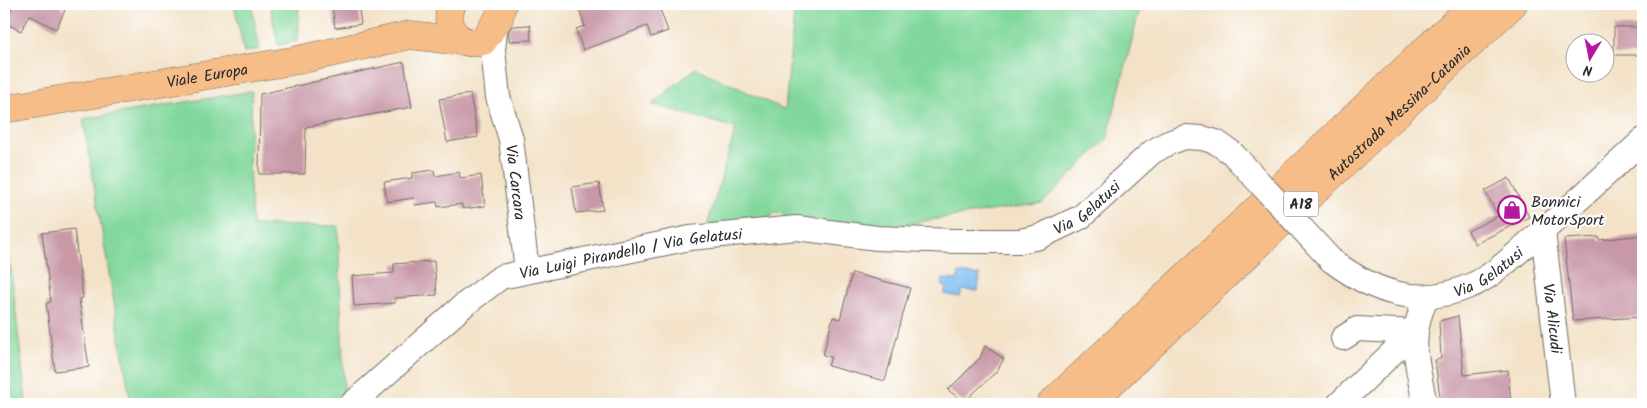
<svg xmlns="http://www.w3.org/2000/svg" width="1647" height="408" viewBox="0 0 1647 408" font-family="Kalam,sans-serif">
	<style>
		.green { fill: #82d89c; stroke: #568264 }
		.water { fill: #7cbdf1; stroke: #54748e }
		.building { fill: #c898a7 }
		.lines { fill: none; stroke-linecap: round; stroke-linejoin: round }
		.minor-casing { stroke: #716b62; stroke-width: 26 }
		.major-casing { stroke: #716b62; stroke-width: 29 }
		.highway-casing { stroke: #716b62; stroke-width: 29 }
		.minor { stroke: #fff; stroke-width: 24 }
		.major { stroke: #f7bd88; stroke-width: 28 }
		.highway { stroke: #f7bd88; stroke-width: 28 }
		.minor-bridge-casing { stroke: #716b62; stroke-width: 26; stroke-linecap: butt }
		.minor-bridge { stroke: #fff; stroke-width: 24 }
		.labels { text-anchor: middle; stroke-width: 4; stroke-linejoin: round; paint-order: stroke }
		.shield { fill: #fff; stroke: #6b6b6b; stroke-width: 1 }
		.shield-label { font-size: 15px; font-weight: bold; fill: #2b2b2b }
		.street-label { font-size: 16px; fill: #2b2b2b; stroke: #fff }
		.poi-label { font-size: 16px; fill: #2b2b2b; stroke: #fff; text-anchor: start }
	</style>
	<rect width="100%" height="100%" fill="#fff"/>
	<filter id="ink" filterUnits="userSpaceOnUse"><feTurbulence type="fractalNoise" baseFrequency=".02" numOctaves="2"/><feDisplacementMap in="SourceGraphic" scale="10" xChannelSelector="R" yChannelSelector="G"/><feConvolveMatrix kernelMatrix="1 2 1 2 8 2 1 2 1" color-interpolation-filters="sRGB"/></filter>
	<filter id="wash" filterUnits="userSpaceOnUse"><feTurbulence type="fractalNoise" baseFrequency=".0096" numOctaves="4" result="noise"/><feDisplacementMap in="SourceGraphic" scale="20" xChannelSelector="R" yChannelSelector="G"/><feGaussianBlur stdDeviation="1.12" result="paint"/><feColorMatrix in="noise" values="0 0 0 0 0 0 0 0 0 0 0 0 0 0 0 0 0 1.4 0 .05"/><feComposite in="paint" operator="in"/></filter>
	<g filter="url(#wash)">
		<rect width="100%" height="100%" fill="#f3e2c8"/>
		<g class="green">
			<polygon points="234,4 251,4 260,49 244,52"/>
			<polygon points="270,4 299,4 298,41 278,45"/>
			<polygon points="795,4 1141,4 1107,139 1043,203 878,228 786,221 784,214 774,213 769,220 707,226 736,128 652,104 696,68 785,110"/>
			<polygon points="252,91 249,164 252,225 338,226 344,392 334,404 323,404 320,399 306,404 131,404 83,119"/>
			<polygon points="4,208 26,402 4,403"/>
		</g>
		<polygon class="water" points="959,273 980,275 978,291 962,290 960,297 944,294 946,287 942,285 943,279 957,280"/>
		<g id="blocks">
			<g class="building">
				<polygon points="4,4 63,4 61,8 65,10 56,29 29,15 21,31 5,23 12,8"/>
				<polygon points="332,4 358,4 361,24 335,28"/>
				<polygon points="577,4 658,4 668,31 651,37 647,26 583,50 576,29 585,26"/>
				<polygon points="530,25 531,40 509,41 509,31 512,26"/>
				<rect x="1614" y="27" width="29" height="28"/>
				<polygon points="404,62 412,107 306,127 305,174 259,174 260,94"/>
				<polygon points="470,94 478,137 447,142 439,99"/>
				<polygon points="434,170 435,176 459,172 460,178 481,175 485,206 462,209 462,204 438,207 437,202 415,205 414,198 387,202 384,182 412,178 412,173"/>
				<polygon points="1509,178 1529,217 1475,244 1468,231 1498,216 1485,191"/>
				<polygon points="599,183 603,210 576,213 572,187"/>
				<polygon points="74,229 83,298 79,299 89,367 55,371 46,303 51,302 42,233"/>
				<polygon points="1643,235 1643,317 1573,321 1564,239 1599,237 1599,240"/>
				<polygon points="434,261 437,295 395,298 395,303 354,306 352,276 394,273 394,264"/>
				<polygon points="852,273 910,288 885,381 828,366 831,357 823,355 833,317 840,319"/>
				<polygon points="1458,316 1464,375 1508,370 1511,404 1441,404 1435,360 1441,359 1439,321"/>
				<polygon points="985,346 1004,359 997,371 964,402 948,390 980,358"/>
			</g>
		</g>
	</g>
	<g filter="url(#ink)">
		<use href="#blocks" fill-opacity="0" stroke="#716b62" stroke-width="1"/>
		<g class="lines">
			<defs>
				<g id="minor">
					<path id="s1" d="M 496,23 L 493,49 L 495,69 L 498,97 L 511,139 L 527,270"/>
					<path id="s2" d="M 1543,231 L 1563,404"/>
					<path id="s3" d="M 1331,260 C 1375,293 1419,309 1472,285 C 1495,275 1514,255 1533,239 C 1571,208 1607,173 1643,140"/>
					<polyline points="1343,338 1357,329 1414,332"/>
					<path id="s4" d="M 352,404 L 464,305 L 501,277 L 690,238 L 797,228 L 877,238 L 954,241 L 1020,241 L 1039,237 L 1081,217 L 1152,152 L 1168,143 L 1185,137 L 1202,138 L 1216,142 L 1232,153"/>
					<polyline points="1339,404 1414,332"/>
					<path d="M 1425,404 C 1417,363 1407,336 1427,297"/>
				</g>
				<g id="major">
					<path d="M 452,4 C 443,27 457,48 483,41 L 499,18 L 502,4"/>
					<path id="s5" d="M 4,109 L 298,60 L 410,35 L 460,41"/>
				</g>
				<g id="highway">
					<polyline points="1051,404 1474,4"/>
					<path id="s6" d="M 1089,404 L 1513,4"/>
				</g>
			</defs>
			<use href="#minor" class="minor-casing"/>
			<use href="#major" class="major-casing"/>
			<use href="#highway" class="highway-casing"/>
			<use href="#minor" class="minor"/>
			<use href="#major" class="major"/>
			<use href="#highway" class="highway"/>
			<defs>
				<polyline id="minor-bridge" points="1232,153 1331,260"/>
			</defs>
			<use href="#minor-bridge" class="minor-bridge-casing"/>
			<use href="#minor-bridge" class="minor-bridge"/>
		</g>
	</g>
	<defs>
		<symbol id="shop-ring" viewBox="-11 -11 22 22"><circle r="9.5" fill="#fff" stroke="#b5179e" stroke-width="1.5"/><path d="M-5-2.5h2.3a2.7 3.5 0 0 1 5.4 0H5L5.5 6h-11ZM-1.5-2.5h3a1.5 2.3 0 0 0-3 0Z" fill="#b5179e"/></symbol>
	</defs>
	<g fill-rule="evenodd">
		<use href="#shop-ring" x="1496" y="194" width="32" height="32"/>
	</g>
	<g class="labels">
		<rect class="shield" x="1283.5" y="191.5" width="35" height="25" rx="4"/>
		<g class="shield-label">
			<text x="1301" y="209">A18</text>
		</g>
		<g class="street-label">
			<text dy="6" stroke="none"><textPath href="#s5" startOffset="206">Viale Europa</textPath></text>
			<text dy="6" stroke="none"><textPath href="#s6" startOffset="426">Autostrada Messina-Catania</textPath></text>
			<text dy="6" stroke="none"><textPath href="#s1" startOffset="162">Via Carcara</textPath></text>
			<text dy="6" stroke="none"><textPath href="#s4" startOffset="796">Via Gelatusi</textPath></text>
			<text dy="6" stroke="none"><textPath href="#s4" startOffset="328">Via Luigi Pirandello / Via Gelatusi</textPath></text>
			<text dy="6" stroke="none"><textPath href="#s3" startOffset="172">Via Gelatusi</textPath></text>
			<text dy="6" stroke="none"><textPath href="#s2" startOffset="88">Via Alicudi</textPath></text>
		</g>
		<g class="poi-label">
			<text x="1531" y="207">Bonnici<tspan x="1531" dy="18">MotorSport</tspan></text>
		</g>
	</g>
	<rect width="1647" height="408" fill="none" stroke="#fff" stroke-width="20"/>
	<g transform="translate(1590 58) rotate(190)"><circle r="24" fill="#ffffff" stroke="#aaaaaa"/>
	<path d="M0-4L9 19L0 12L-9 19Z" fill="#b5179e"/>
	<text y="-8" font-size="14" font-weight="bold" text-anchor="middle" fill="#2b2b2b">N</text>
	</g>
</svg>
